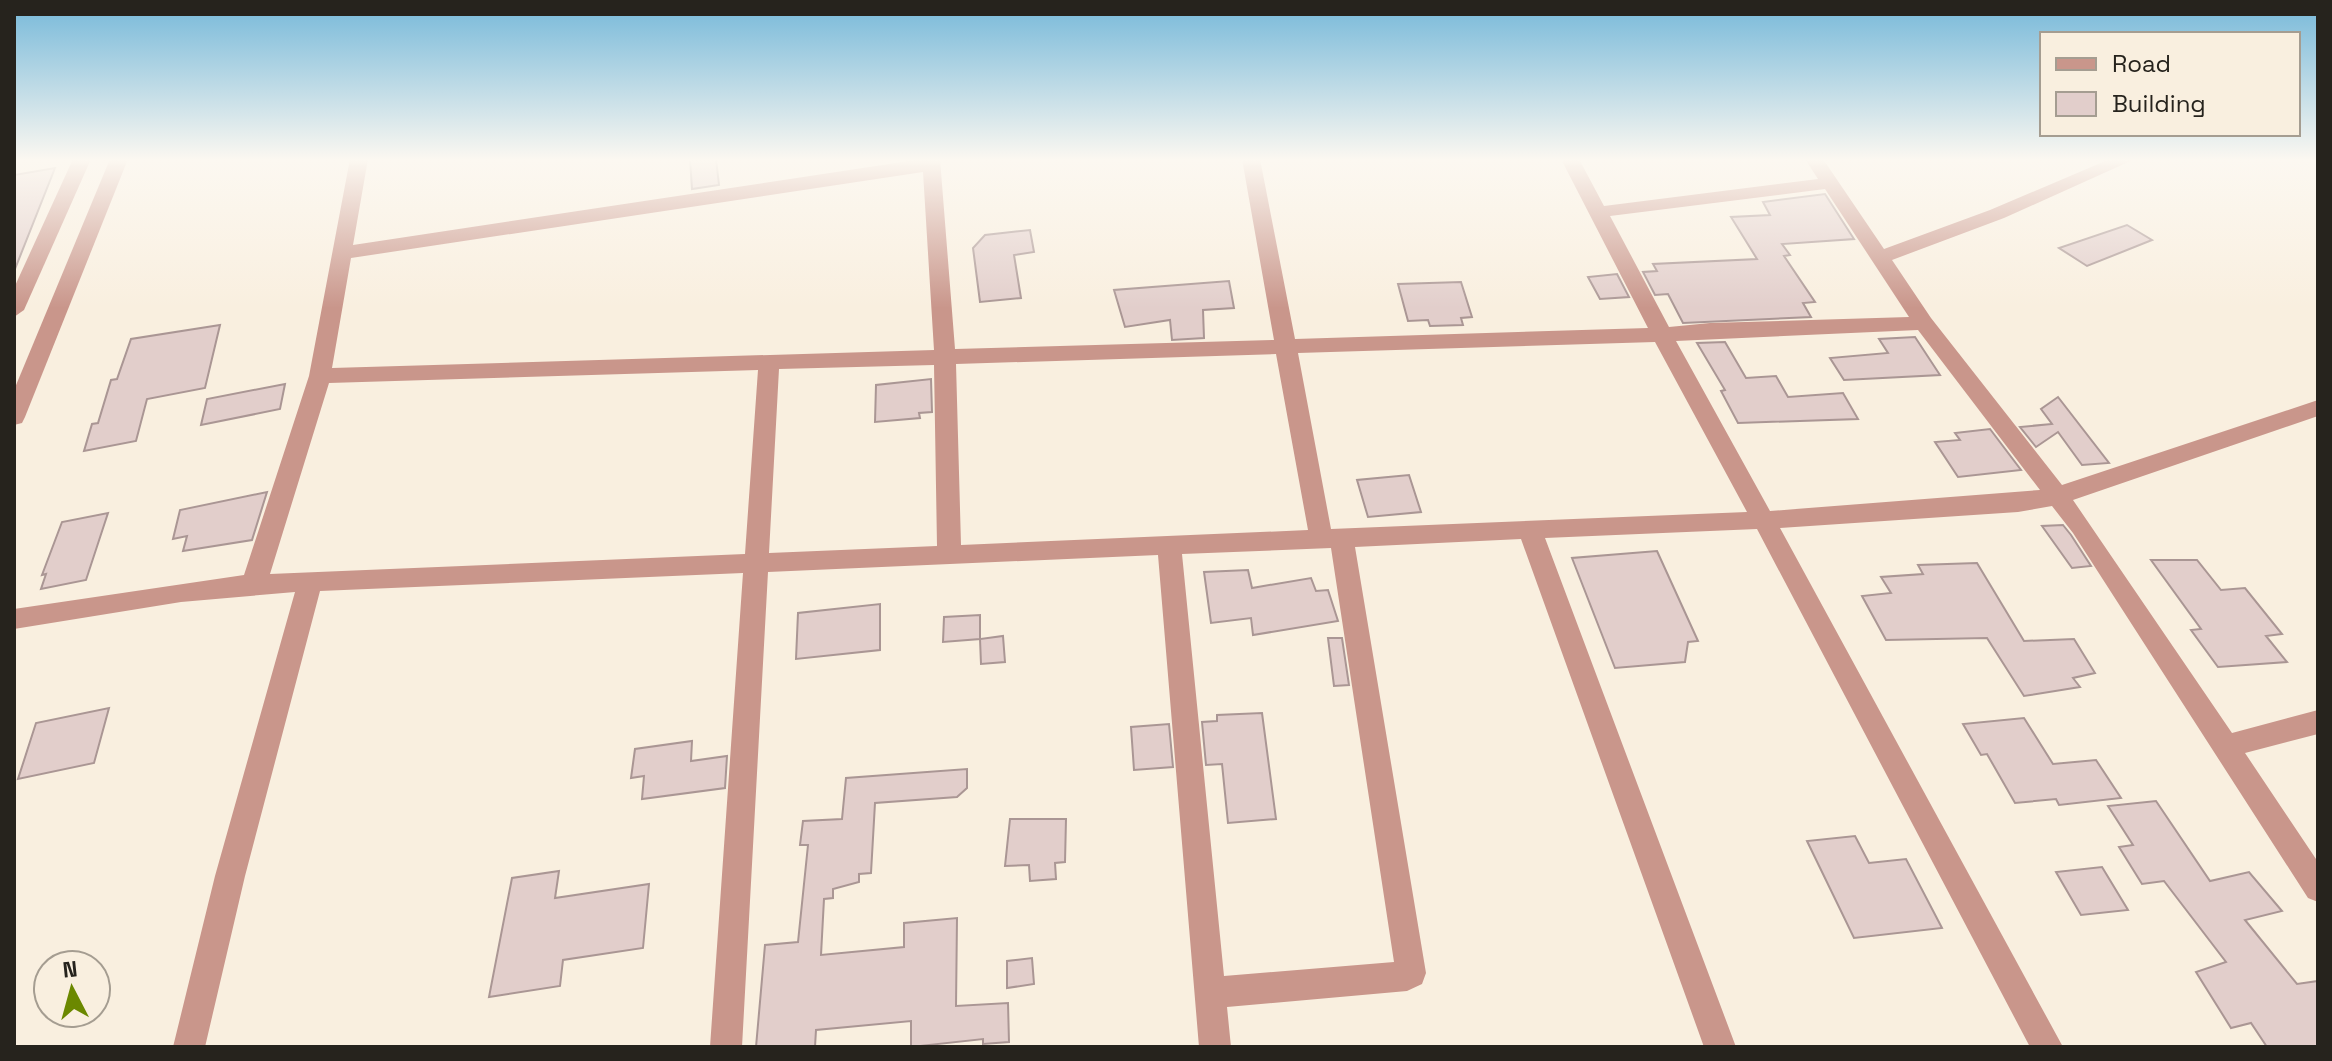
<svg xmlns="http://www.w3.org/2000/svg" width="2332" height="1061" viewBox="0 0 2332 1061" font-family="'Space Grotesk',sans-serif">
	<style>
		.building { fill: #e2cecb; stroke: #aa9694; stroke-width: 2 }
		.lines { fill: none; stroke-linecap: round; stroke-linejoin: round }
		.minor { fill: #c9968b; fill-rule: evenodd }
	</style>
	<rect width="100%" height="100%" fill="#f9efdf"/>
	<g class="building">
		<polygon points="690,159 716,159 719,185 692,189"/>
		<polygon points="55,168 15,269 14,268 14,175"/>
		<polygon points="1825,194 1854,239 1782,244 1790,255 1784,256 1815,302 1803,303 1811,317 1683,323 1668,294 1655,295 1643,272 1657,271 1653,264 1757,259 1731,217 1770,215 1763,202"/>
		<polygon points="2127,225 2152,240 2087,266 2059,248"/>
		<polygon points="1030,230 1034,252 1014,255 1021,298 980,302 973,248 985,235"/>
		<polygon points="1617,274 1629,297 1600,299 1588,277"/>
		<polygon points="1229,281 1234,308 1203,310 1204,338 1172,340 1170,320 1125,327 1114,290"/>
		<polygon points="1461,282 1472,317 1461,318 1463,325 1430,326 1428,320 1408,321 1398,284"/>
		<polygon points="220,325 205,388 147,399 136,441 84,451 92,424 98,423 111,380 117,379 131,339"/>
		<polygon points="1915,337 1940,375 1844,380 1830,358 1888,353 1879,339"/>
		<polygon points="1725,342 1746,378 1776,376 1788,397 1843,393 1858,419 1738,423 1721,391 1725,390 1697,343"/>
		<polygon points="931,379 932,412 919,413 920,418 875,422 876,385"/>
		<polygon points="285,384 280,409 201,425 207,399"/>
		<polygon points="2058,397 2109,463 2082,465 2058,432 2036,447 2020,427 2052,424 2041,409"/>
		<polygon points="1990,429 2021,470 1958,477 1935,442 1960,440 1955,433"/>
		<polygon points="1409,475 1421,512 1368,517 1357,480"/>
		<polygon points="267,492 252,540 183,551 187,536 173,539 180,510"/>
		<polygon points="108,513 86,580 41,589 46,574 42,575 62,522"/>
		<polygon points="2063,525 2071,535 2091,566 2072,568 2042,526"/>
		<polygon points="1657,551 1698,641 1688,642 1685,662 1615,668 1572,558"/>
		<polygon points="2151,560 2197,560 2221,590 2245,588 2282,634 2266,636 2287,662 2218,667 2191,630 2201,629"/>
		<polygon points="1977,563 2024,641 2074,639 2095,673 2073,678 2080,687 2024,696 1987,638 1886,640 1862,596 1891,593 1881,577 1923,574 1918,565"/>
		<polygon points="1248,570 1252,588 1311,578 1316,591 1328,590 1338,621 1253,635 1251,618 1211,623 1204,572"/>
		<polygon points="880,604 880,650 796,659 798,613"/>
		<polygon points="980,615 980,639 943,642 944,617"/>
		<polygon points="1003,636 1005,662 981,664 980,639"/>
		<polygon points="1328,638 1342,638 1349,685 1334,686"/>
		<polygon points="109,708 94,763 18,779 36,723"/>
		<polygon points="1262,713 1276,819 1228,823 1222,764 1206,765 1202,722 1217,721 1217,715"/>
		<polygon points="2024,718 2053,764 2096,760 2121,798 2059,805 2056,799 2015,803 1987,754 1981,755 1963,724"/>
		<polygon points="1169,724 1173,767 1134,770 1131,727"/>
		<polygon points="692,741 691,761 727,756 725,788 642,799 644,776 631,778 635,749"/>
		<polygon points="967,769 967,788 957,797 875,803 871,873 859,874 859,882 833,889 833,898 824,899 821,955 904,947 904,923 957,918 956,1006 1008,1003 1009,1042 983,1044 983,1039 911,1047 911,1021 816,1030 815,1047 756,1047 765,945 798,942 808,845 800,845 803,821 842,819 846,778"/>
		<polygon points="2156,801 2210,881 2249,872 2282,911 2245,920 2297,984 2318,981 2318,1047 2267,1047 2251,1023 2231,1028 2196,972 2226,962 2164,881 2142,884 2119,847 2133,845 2108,806"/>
		<polygon points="1010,819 1066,819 1065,862 1055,863 1056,879 1030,881 1029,865 1005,866"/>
		<polygon points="1855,836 1869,863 1906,859 1942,928 1854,938 1807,841"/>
		<polygon points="2102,867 2128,910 2081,915 2056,872"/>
		<polygon points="559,871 555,898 649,884 643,948 563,960 560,986 489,997 512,878"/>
		<polygon points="1032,958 1034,984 1007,988 1007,961"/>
	</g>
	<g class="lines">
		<g class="minor">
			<polygon points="73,159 91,159 24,310 14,317 14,288"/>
			<polygon points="110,159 128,159 25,417 22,423 14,425 14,390"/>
			<path d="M 350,159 L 368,159 L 353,245 L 922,159 L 940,159 L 955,349 L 1274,340 L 1242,159 L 1260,159 L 1295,339 L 1648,328 L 1561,159 L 1579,159 L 1604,206 L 1818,179 L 1805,159 L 1823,159 L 1884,249 L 1990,210 L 2110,159 L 2135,159 L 2004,218 L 1892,260 L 1931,318 L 2062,485 L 2318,400 L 2318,416 L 2073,500 L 2232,733 L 2318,710 L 2318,734 L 2245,753 L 2318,862 L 2318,902 L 2308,898 L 2073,533 L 2052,506 L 2018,512 L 1780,528 L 2063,1047 L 2030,1047 L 1757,529 L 1545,538 L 1736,1047 L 1704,1047 L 1521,539 L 1355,547 L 1426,973 L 1422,984 L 1407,991 L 1227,1007 L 1231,1047 L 1199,1047 L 1158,555 L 768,572 L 742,1047 L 710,1047 L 743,573 L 320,591 L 245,876 L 205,1047 L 173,1047 L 215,876 L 295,592 L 181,602 L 14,629 L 14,609 L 244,575 L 309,376 ZM 923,172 L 934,350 L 332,368 L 351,258 ZM 1825,189 L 1909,317 L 1710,323 L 1669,327 L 1610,216 ZM 1918,330 L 2040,490 L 1770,511 L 1676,341 ZM 1655,342 L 1747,512 L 1331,529 L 1298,353 ZM 1276,354 L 1308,530 L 961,545 L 956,364 ZM 934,365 L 937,546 L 769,553 L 779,369 ZM 758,370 L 745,554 L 270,574 L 329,383 ZM 1331,548 L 1394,962 L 1224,976 L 1182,554 Z"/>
		</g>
	</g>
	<linearGradient id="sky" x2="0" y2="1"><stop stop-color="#75b8d9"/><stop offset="0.52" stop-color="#fcf8f1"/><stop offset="1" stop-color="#fcf8f1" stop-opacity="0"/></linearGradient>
	<rect width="2332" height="308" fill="url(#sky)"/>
	<rect width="2332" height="1061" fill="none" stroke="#26231d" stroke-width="32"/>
	<rect x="2040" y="32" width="260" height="104" fill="#f9efdf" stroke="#a59d91" stroke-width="2"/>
	<rect x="2056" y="58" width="40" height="12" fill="#c9968b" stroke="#a59d91" stroke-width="2"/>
	<text x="2112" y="72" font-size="24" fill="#26231d">Road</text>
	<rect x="2056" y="92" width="40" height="24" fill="#e2cecb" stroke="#a59d91" stroke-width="2"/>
	<text x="2112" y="112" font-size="24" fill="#26231d">Building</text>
	<g transform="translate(72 989) rotate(354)"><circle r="38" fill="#f9efdf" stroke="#a59d91" stroke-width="2"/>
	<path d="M0-6L14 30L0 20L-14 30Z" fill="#6b8800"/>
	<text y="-12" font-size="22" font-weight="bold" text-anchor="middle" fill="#26231d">N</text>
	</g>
</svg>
